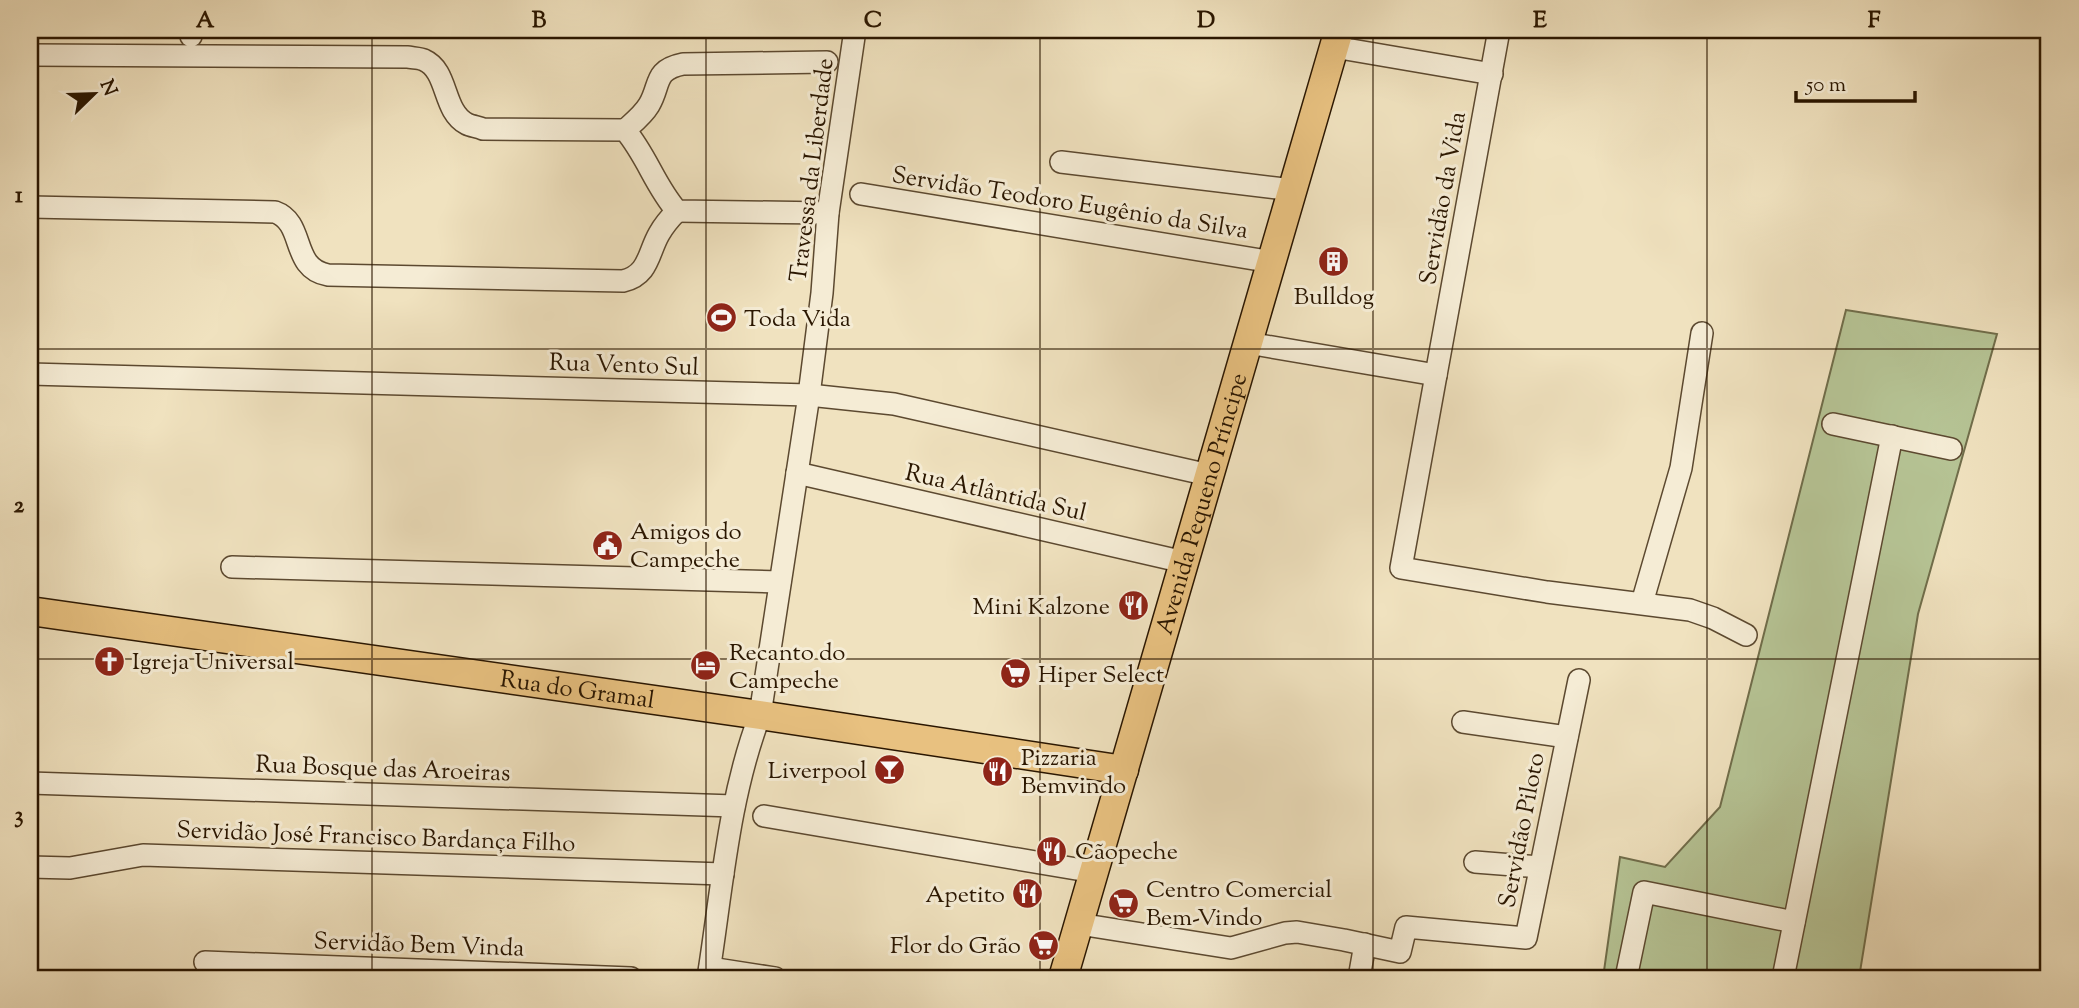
<svg xmlns="http://www.w3.org/2000/svg" width="2079" height="1008" viewBox="0 0 2079 1008" font-family="'Sorts Mill Goudy',serif">
	<style>
		.green { fill: #b6c495; stroke: #706d4a; stroke-width: 2 }
		.lines { fill: none; stroke-linecap: round; stroke-linejoin: round }
		.minor-casing { stroke: #5c4930; stroke-width: 24 }
		.major-casing { stroke: #2a1600; stroke-width: 31 }
		.minor { stroke: #f5ecd5; stroke-width: 21 }
		.major { stroke: #e8c180; stroke-width: 28 }
		.grid { fill: none; stroke: #2a1600; stroke-width: 2; stroke-opacity: 0.55 }
		.labels { text-anchor: middle; stroke-width: 6; stroke-linejoin: round; paint-order: stroke }
		.street-label { font-size: 24px; fill: #2a1600; stroke: #f5ecd5 }
		.poi-label { font-size: 24px; fill: #2a1600; stroke: #f5ecd5; text-anchor: start }
		.neatline { fill: none; stroke: #2a1600; stroke-width: 2.5 }
		.grid-label { font-size: 23px; text-anchor: middle; font-weight: bold; fill: #2a1600 }
	</style>
	<rect width="100%" height="100%" fill="#f0e2bf"/>
	<filter id="stains"><feTurbulence type="fractalNoise" baseFrequency=".00286" numOctaves="4"/><feColorMatrix values="0 0 0 0 .2 0 0 0 0 .09 0 0 0 0 .02 0 0 0 .5 -.17"/></filter>
	<radialGradient id="worn" r=".72"><stop offset=".6" stop-color="#630" stop-opacity="0"/><stop offset="1" stop-color="#630" stop-opacity=".3"/></radialGradient>
	<polygon class="green" points="1846,310 1997,334 1918,614 1859,978 1603,978 1620,857 1665,867 1720,807"/>
	<g class="lines">
		<defs>
			<g id="minor">
				<polyline points="191,36 191,30"/>
				<polyline points="1334,47 1492,74"/>
				<path d="M 30,55 L 408,57 C 412,58 420,58 424,60 C 449,71 442,111 467,124 C 471,126 478,127 483,129 L 625,130 C 647,156 655,186 677,211 L 828,213"/>
				<path d="M 625,130 C 634,122 643,115 649,105 C 661,85 653,70 683,64 L 827,62"/>
				<polyline points="1061,162 1293,190"/>
				<polyline points="861,194 1272,262"/>
				<path d="M 30,207 L 275,212 C 306,223 290,268 328,275 L 623,281 C 649,275 648,253 659,234 C 664,225 670,218 677,211"/>
				<polyline points="1248,343 1436,375 1401,568 1547,592 1690,610 1713,618 1746,635"/>
				<polyline points="30,374 809,395 894,404 1209,475"/>
				<polyline points="1436,375 1499,30"/>
				<polyline points="1833,424 1951,449"/>
				<polyline points="797,473 1184,562"/>
				<polyline points="232,567 780,582"/>
				<polyline points="1642,603 1681,468 1702,333"/>
				<polyline points="1463,722 1567,737"/>
				<polyline points="30,783 734,806"/>
				<polyline points="764,816 1094,872"/>
				<polyline points="1475,862 1540,867"/>
				<polyline points="30,867 70,868 143,855 723,874"/>
				<polyline points="1079,924 1231,948 1285,933 1297,932 1344,940 1400,952 1406,927 1526,938 1579,680"/>
				<polyline points="205,962 631,978"/>
				<polyline points="710,968 775,978"/>
				<path d="M 708,978 C 722,890 728,799 760,715 L 809,395 L 822,293 L 828,213 L 855,30"/>
				<polyline points="1359,978 1365,944"/>
				<polyline points="1626,978 1644,892 1794,922"/>
				<polyline points="1783,978 1892,436"/>
			</g>
			<g id="major">
				<path id="s1" d="M 30,611 L 760,715 L 1124,770"/>
				<path id="s2" d="M 1063,978 L 1339,30"/>
			</g>
		</defs>
		<use href="#minor" class="minor-casing"/>
		<use href="#major" class="major-casing"/>
		<use href="#minor" class="minor"/>
		<use href="#major" class="major"/>
	</g>
	<path class="grid" d="M 372,30 L 372,978M 706,30 L 706,978M 1040,30 L 1040,978M 1373,30 L 1373,978M 1707,30 L 1707,978M 30,349 L 2049,349M 30,659 L 2049,659"/>
	<defs>
		<symbol id="building-disc" viewBox="-11 -11 22 22"><circle r="9.5" fill="#8f2418" stroke="#f5ecd5"/><path d="M-4-6H4V6H1V3H-1V6H-4ZM-2.5-4.3h1.7v1.8h-1.7ZM.8-4.3h1.7v1.8H.8ZM-2.5-1h1.7V.8h-1.7ZM.8-1h1.7V.8H.8Z" fill="#fff"/></symbol>
		<symbol id="stadium-disc" viewBox="-11 -11 22 22"><circle r="9.5" fill="#8f2418" stroke="#f5ecd5"/><path d="M0-5a6.5 5 0 1 0 0 10a6.5 5 0 1 0 0-10ZM-3.5-1.8h7v3.6h-7Z" fill="#fff"/></symbol>
		<symbol id="civic-disc" viewBox="-11 -11 22 22"><circle r="9.5" fill="#8f2418" stroke="#f5ecd5"/><path d="M-.6-6.5H3V-4.5H.6V-3L4-1V1h2V6H-6V1h2V-1L-.6-3ZM-1.2 2.5V6h2.4V2.5Z" fill="#fff"/></symbol>
		<symbol id="restaurant-disc" viewBox="-11 -11 22 22"><circle r="9.5" fill="#8f2418" stroke="#f5ecd5"/><path d="M-5-6h1v4h1v-4h1v4h1v-4h1v5L-1.5 .5V6h-2V.5L-5-1ZM5-6V6H3V1.5H1.5Q1.5-4 5-6Z" fill="#fff"/></symbol>
		<symbol id="church-disc" viewBox="-11 -11 22 22"><circle r="9.5" fill="#8f2418" stroke="#f5ecd5"/><path d="M-1.2-6h2.4v3.5h3.3v2.4h-3.3V6h-2.4V-.1h-3.3v-2.4h3.3Z" fill="#fff"/></symbol>
		<symbol id="hotel-disc" viewBox="-11 -11 22 22"><circle r="9.5" fill="#8f2418" stroke="#f5ecd5"/><path d="M-6-4.5h1.5V1H6V5H4.5V3h-9V5H-6ZM-4 0a1.8 1.8 0 1 1 3.6 0ZM.5 0V-2.5h3Q6-2.5 6 0Z" fill="#fff"/></symbol>
		<symbol id="supermarket-disc" viewBox="-11 -11 22 22"><circle r="9.5" fill="#8f2418" stroke="#f5ecd5"/><path d="M-6-5.5h2.5l.6 2H6L4.5 2H-2.5L-4.4-4H-6ZM-1.5 3.2a1.3 1.3 0 1 0 .1 0ZM3 3.2a1.3 1.3 0 1 0 .1 0Z" fill="#fff"/></symbol>
		<symbol id="bar-disc" viewBox="-11 -11 22 22"><circle r="9.5" fill="#8f2418" stroke="#f5ecd5"/><path d="M-6-5H6L.8 .8V4.5H3.5V6h-7V4.5H-.8V.8Z" fill="#fff"/></symbol>
	</defs>
	<g fill-rule="evenodd">
		<use href="#building-disc" x="1316" y="244" width="35" height="35"/>
		<use href="#stadium-disc" x="704" y="300" width="35" height="35"/>
		<use href="#civic-disc" x="590" y="528" width="35" height="35"/>
		<use href="#restaurant-disc" x="1116" y="588" width="35" height="35"/>
		<use href="#church-disc" x="92" y="644" width="35" height="35"/>
		<use href="#hotel-disc" x="688" y="648" width="35" height="35"/>
		<use href="#supermarket-disc" x="998" y="656" width="35" height="35"/>
		<use href="#bar-disc" x="872" y="752" width="35" height="35"/>
		<use href="#restaurant-disc" x="980" y="754" width="35" height="35"/>
		<use href="#restaurant-disc" x="1034" y="834" width="35" height="35"/>
		<use href="#restaurant-disc" x="1010" y="876" width="35" height="35"/>
		<use href="#supermarket-disc" x="1106" y="886" width="35" height="35"/>
		<use href="#supermarket-disc" x="1026" y="928" width="35" height="35"/>
	</g>
	<g class="labels">
		<g class="street-label">
			<text transform="translate(811 170) rotate(-83)" y="8">Travessa da Liberdade</text>
			<text transform="translate(1442 198) rotate(-80)" y="8">Servidão da Vida</text>
			<text transform="translate(1070 202) rotate(9)" y="8">Servidão Teodoro Eugênio da Silva</text>
			<text transform="translate(624 364) rotate(2)" y="8">Rua Vento Sul</text>
			<text transform="translate(996 492) rotate(13)" y="8">Rua Atlântida Sul</text>
			<text dy="8" stroke="none"><textPath href="#s2" startOffset="494">Avenida Pequeno Príncipe</textPath></text>
			<text dy="8" stroke="none"><textPath href="#s1" startOffset="553">Rua do Gramal</textPath></text>
			<text transform="translate(383 768) rotate(2)" y="8">Rua Bosque das Aroeiras</text>
			<text transform="translate(1521 830) rotate(-79)" y="8">Servidão Piloto</text>
			<text transform="translate(376 836) rotate(2)" y="8">Servidão José Francisco Bardança Filho</text>
			<text transform="translate(419 944) rotate(2)" y="8">Servidão Bem Vinda</text>
		</g>
		<g class="poi-label">
			<text x="1334" y="304" text-anchor="middle">Bulldog</text>
			<text x="744" y="326">Toda Vida</text>
			<text x="630" y="539">Amigos do<tspan x="630" dy="28">Campeche</tspan></text>
			<text x="1110" y="614" text-anchor="end">Mini Kalzone</text>
			<text x="729" y="660">Recanto do<tspan x="729" dy="28">Campeche</tspan></text>
			<text x="132" y="669">Igreja Universal</text>
			<text x="1038" y="682">Hiper Select</text>
			<text x="1021" y="765">Pizzaria<tspan x="1021" dy="28">Bemvindo</tspan></text>
			<text x="867" y="778" text-anchor="end">Liverpool</text>
			<text x="1075" y="859">Cãopeche</text>
			<text x="1146" y="897">Centro Comercial<tspan x="1146" dy="28">Bem-Vindo</tspan></text>
			<text x="1005" y="902" text-anchor="end">Apetito</text>
			<text x="1021" y="953" text-anchor="end">Flor do Grão</text>
		</g>
	</g>
	<rect width="2079" height="1008" fill="none" stroke="#f0e2bf" stroke-width="77"/>
	<g transform="translate(94 94) rotate(67)" stroke="#f5ecd5" stroke-width="5" paint-order="stroke">
	<path d="M0-5L12 26L0 18L-12 26Z" fill="#2a1600"/>
	<text y="-10" font-size="19" font-weight="bold" text-anchor="middle" fill="#2a1600">N</text>
	</g>
	<path d="M1796 91v10h119v-10" fill="none" stroke="#2a1600" stroke-width="3.5"/>
	<text x="1806" y="91" font-size="21" fill="#2a1600" stroke="#f5ecd5" stroke-width="5" paint-order="stroke">50 m</text>
	<rect x="38" y="38" width="2002" height="932" class="neatline"/>
	<g class="grid-label">
		<text x="205" y="27">A</text>
		<text x="539" y="27">B</text>
		<text x="873" y="27">C</text>
		<text x="1206" y="27">D</text>
		<text x="1540" y="27">E</text>
		<text x="1874" y="27">F</text>
		<text x="19" y="202">1</text>
		<text x="19" y="512">2</text>
		<text x="19" y="822">3</text>
	</g>
	<rect width="100%" height="100%" filter="url(#stains)"/>
	<rect width="100%" height="100%" fill="url(#worn)"/>
</svg>
